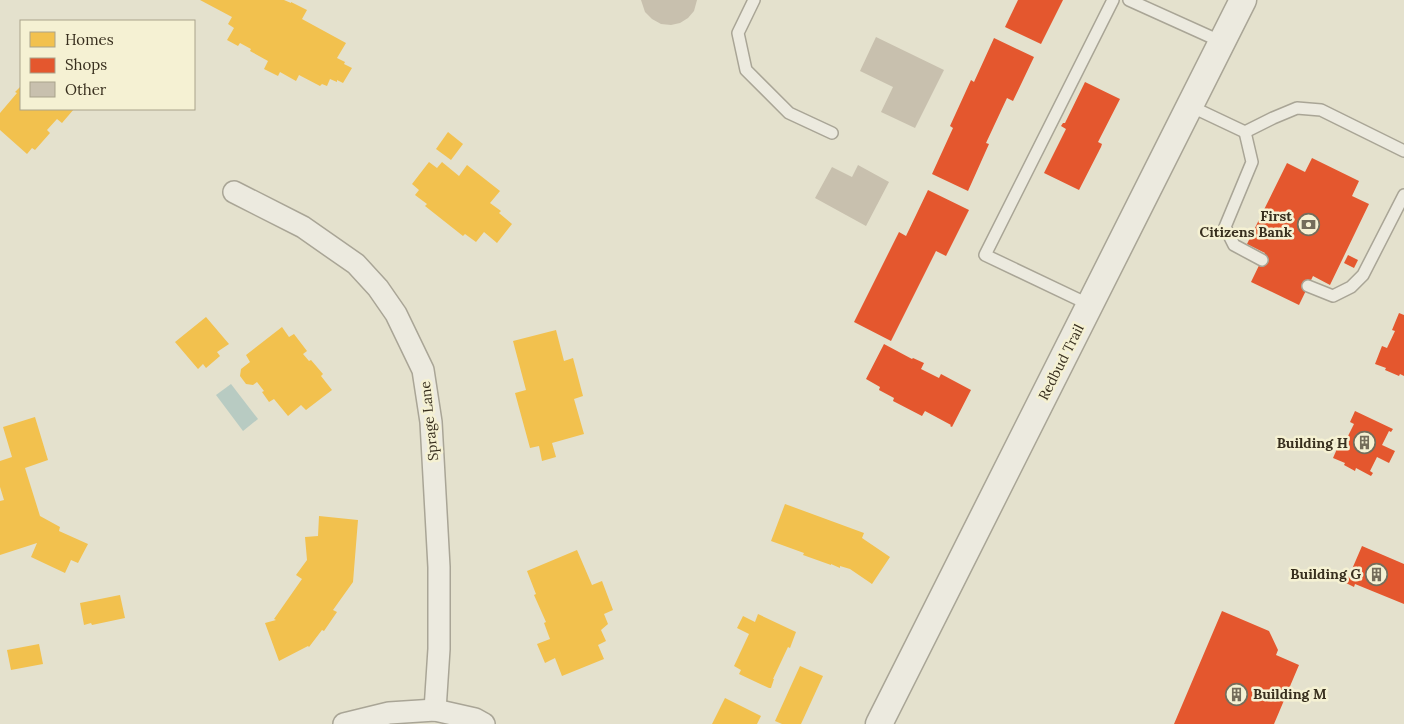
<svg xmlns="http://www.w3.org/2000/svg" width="1404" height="724" viewBox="0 0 1404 724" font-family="Lora,serif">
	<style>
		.water { fill: #b8cbc2 }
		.homes { fill: #f2c14e }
		.shops { fill: #e4572e }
		.building { fill: #c8c0ae }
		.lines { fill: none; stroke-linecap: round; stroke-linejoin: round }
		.service-casing { stroke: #a9a596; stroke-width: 14 }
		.minor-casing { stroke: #a9a596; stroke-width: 24 }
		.tertiary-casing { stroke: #a9a596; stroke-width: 29 }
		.service { stroke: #eceadf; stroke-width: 11 }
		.minor { stroke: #eceadf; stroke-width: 21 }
		.tertiary { stroke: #eceadf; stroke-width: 26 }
		.labels { text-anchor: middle; stroke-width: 5; stroke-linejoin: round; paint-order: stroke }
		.poi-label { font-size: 14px; font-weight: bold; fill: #382f1e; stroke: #f5f1d3; text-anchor: end }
		.street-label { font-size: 14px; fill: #382f1e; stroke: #f5f1d3 }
	</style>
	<rect width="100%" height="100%" fill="#e4e1cd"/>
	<polygon class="water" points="231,384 258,419 243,431 216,395"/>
	<g class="homes">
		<polygon points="200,0 284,0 291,3 291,2 307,10 302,19 346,43 337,58 345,62 344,64 352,68 343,83 337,80 337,82 330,79 327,86 322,84 320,86 299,75 296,81 280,72 278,76 264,69 268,61 250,51 251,49 240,43 238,46 227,40 234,28 228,24 232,17"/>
		<polygon points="21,86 21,109 74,109 62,123 57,119 47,130 50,133 35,150 32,148 27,154 0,130 0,113 17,93 15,92"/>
		<polygon points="448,132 463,144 451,160 436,149"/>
		<polygon points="429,162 437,168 442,162 459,176 467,165 500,191 490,203 501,211 499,213 512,224 497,243 484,232 476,242 465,234 463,236 425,206 427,204 415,195 419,190 412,184"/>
		<polygon points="206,317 229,344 217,352 220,356 206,368 203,364 198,369 175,342"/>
		<polygon points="282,327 289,337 294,334 307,351 303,354 309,361 311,360 323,374 321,376 332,390 306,410 301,405 288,416 274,399 269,402 262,392 264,391 257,382 253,385 246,384 240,376 241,369 250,362 246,355"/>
		<polygon points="556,330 564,361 573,358 583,396 574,399 584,434 552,443 556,457 542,461 539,446 530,448 515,393 526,390 513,341"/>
		<polygon points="35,417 48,460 25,468 40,516 60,527 59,531 88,544 78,563 71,560 65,573 31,557 37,543 0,555 0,501 4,500 0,487 0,461 12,457 3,427"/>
		<polygon points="785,504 864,533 862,538 890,557 872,584 850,569 840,566 840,568 831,564 831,565 803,555 804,553 771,541"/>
		<polygon points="319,516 358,520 353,582 333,610 337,612 324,631 322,630 309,647 308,646 279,661 265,623 276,620 274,619 302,579 296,575 307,560 305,537 318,536"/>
		<polygon points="577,550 592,585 602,581 613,610 604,614 608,624 601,630 606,641 598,645 604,659 562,676 555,658 545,663 537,644 550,639 544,623 546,622 534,595 536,594 527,571"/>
		<polygon points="120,595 125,618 92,625 91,623 84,625 80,603"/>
		<polygon points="758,614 796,632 790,648 788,647 773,679 774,679 771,688 769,688 739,674 741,670 734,666 749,634 737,628 743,616 755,622"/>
		<polygon points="39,644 43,664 11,670 7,650"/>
		<polygon points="800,666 823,676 801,724 782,724 775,721"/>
		<polygon points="725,698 761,716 757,724 712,724"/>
	</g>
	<g class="shops">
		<polygon points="1018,0 1063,0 1041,44 1005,27"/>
		<polygon points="994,38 1034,57 1013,101 1007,98 986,143 989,144 968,191 932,174 953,128 950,126 971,80 974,82"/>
		<polygon points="1085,82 1120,99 1098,142 1102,144 1101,147 1079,190 1044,173 1066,129 1061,126 1063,123 1065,123"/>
		<polygon points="1312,158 1359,181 1352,196 1369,204 1330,285 1313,276 1299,305 1251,282 1265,253 1247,244 1287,163 1305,172"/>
		<polygon points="928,190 969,210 946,256 936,251 891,341 854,322 899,232 906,236"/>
		<polygon points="1348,255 1358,260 1354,268 1344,263"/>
		<polygon points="1399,313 1404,315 1404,376 1400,374 1399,376 1385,370 1386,368 1375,364 1382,346 1387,348 1395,331 1392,330"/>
		<polygon points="884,344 912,359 913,358 924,363 921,369 939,378 941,374 971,390 952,427 950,426 951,425 925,411 922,416 893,401 894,398 879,390 880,387 866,379"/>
		<polygon points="1355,411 1393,429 1391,432 1389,431 1382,445 1395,451 1389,463 1377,457 1370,471 1373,473 1371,476 1356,468 1355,471 1344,465 1345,463 1333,458 1340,442 1344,444 1354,424 1350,422"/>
		<polygon points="1362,546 1404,564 1404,604 1355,584 1354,587 1346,583"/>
		<polygon points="1222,611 1269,631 1278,650 1276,655 1299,665 1274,724 1174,724"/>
	</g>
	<g class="building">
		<polygon points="641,0 697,0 694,11 688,18 680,23 671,25 661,24 652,19 645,12"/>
		<polygon points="876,37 944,70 915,128 881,112 893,87 860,71"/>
		<polygon points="858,165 889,182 866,226 815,198 832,167 852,177"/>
	</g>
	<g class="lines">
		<defs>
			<g id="service">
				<polyline points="754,0 738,33 746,70 789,113 832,133"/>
				<polyline points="1129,0 1222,42"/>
				<polyline points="1190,106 1245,132 1273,118 1297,108 1321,110 1404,151"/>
				<polyline points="1245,132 1252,162 1225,227 1234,245 1262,260"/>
				<polyline points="1308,286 1333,296 1351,287 1363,275 1404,195"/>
				<polyline points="1090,305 985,255 1113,0"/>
			</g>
			<g id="minor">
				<polyline points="234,192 303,227 356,264 378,288 396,314 423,370 431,422 439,567 439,649 435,710"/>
				<polyline points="344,724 389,713 435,710 475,719 484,724"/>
			</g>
			<polyline id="tertiary" points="879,724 1243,0"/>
		</defs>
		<use href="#service" class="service-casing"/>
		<use href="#minor" class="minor-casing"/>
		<use href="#tertiary" class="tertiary-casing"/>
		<use href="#service" class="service"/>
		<use href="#minor" class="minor"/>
		<use href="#tertiary" class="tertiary"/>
	</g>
	<defs>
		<symbol id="bank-ring" viewBox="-11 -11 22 22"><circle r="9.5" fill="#f5f1d3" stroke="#746d5b" stroke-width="1.5"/><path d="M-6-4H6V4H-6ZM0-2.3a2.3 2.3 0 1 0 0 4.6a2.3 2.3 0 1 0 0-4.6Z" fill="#746d5b"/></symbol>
		<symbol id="building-ring" viewBox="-11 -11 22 22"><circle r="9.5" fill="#f5f1d3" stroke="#746d5b" stroke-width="1.5"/><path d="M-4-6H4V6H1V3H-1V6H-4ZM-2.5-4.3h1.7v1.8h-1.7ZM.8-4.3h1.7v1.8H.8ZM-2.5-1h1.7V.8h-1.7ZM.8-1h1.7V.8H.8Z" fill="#746d5b"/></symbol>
	</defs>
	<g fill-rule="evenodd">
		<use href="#bank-ring" x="1296" y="212" width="25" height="25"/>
		<use href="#building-ring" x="1352" y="430" width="25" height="25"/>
		<use href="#building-ring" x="1364" y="562" width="25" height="25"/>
		<use href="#building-ring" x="1224" y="682" width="25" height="25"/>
	</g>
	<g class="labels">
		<g class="poi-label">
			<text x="1292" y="221">First<tspan x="1292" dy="16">Citizens Bank</tspan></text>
			<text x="1348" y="448">Building H</text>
			<text x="1361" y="579">Building G</text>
			<text x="1253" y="699" text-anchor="start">Building M</text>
		</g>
		<g class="street-label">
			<text transform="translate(1061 362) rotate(-63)" y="5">Redbud Trail</text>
			<text transform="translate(429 421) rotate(-96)" y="5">Sprage Lane</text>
		</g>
	</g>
	<rect x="20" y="20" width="175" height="90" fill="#f5f1d3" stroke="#a9a38b"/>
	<rect x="30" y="32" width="25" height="15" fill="#f2c14e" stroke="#a9a38b"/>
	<text x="65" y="45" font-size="15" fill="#382f1e">Homes</text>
	<rect x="30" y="58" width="25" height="15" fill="#e4572e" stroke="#a9a38b"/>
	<text x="65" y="70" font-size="15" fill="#382f1e">Shops</text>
	<rect x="30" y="82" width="25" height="15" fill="#c8c0ae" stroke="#a9a38b"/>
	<text x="65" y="95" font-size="15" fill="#382f1e">Other</text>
</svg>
